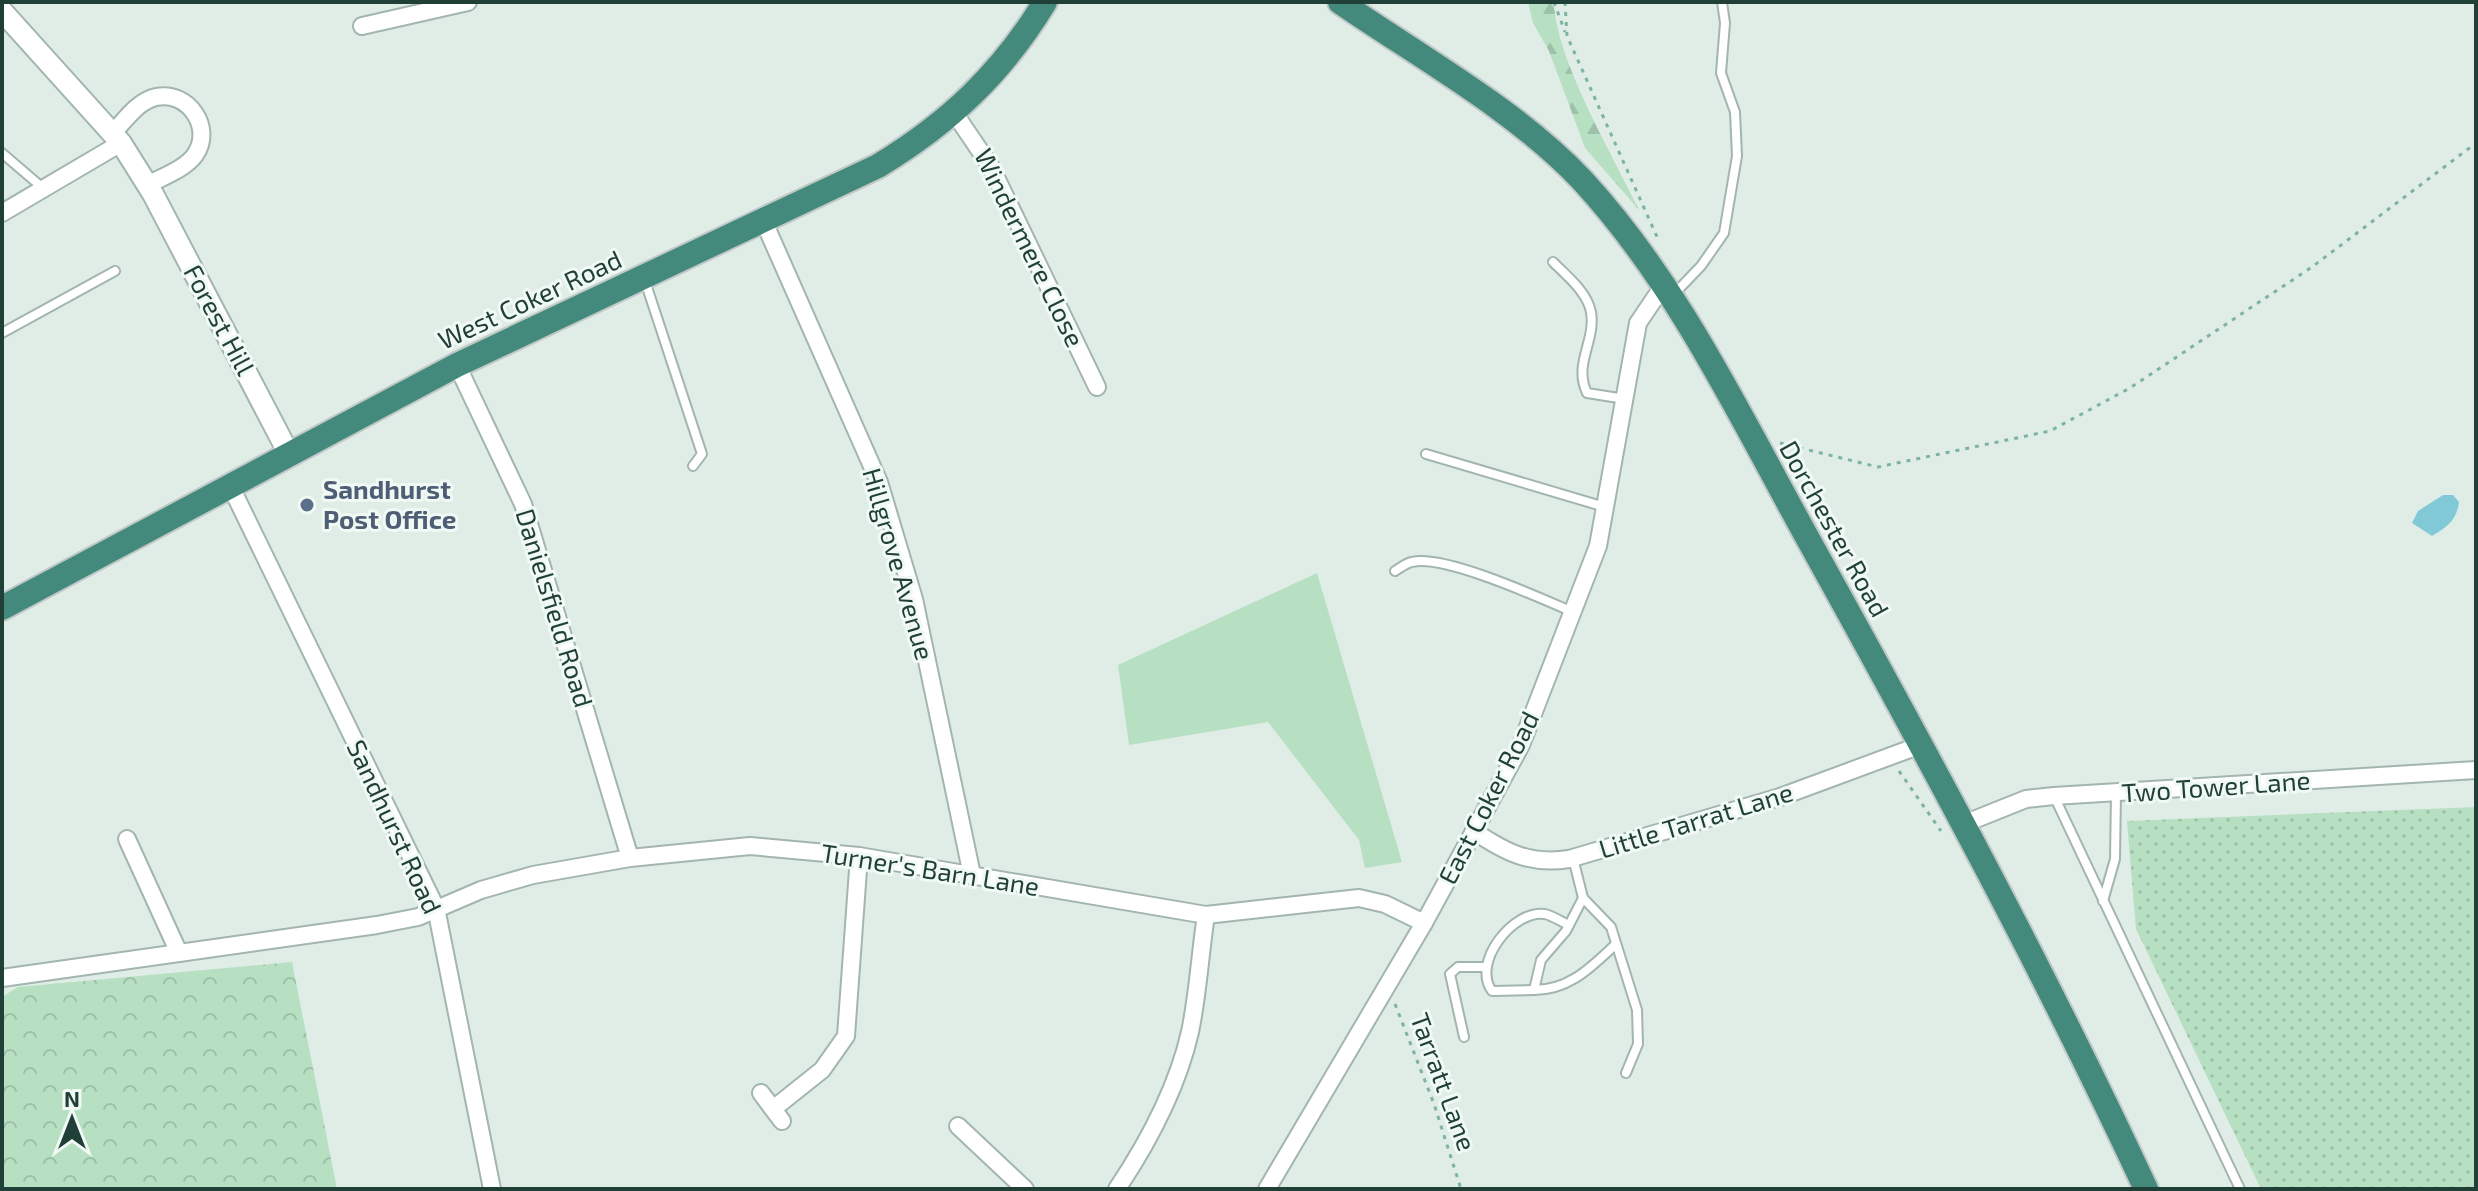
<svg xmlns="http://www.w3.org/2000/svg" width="2478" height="1191" viewBox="0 0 2478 1191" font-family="'Exo 2',sans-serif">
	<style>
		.grass { fill: url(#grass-dots) }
		.forest { fill: url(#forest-firs) }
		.park { fill: url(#park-crowns) }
		.garden { fill: #b7e0c3 }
		.water { fill: #82c9d7 }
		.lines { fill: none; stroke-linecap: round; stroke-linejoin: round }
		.service-casing { stroke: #a2b5af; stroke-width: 12 }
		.minor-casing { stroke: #a2b5af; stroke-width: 20 }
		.tertiary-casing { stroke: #a2b5af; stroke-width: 24 }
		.trunk-casing { stroke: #c0c9c7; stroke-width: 28 }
		.path { stroke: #7db3a3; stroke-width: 3; stroke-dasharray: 4 6; stroke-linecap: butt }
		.service { stroke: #fff; stroke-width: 8 }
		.minor { stroke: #fff; stroke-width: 16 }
		.tertiary { stroke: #fff; stroke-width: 20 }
		.trunk { stroke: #448a7c; stroke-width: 24 }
		.service-dot { fill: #5c6f8a; stroke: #f1f9f5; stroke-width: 3 }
		.labels { text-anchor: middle; stroke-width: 6; stroke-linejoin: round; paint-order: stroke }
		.street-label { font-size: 26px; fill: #1f3f37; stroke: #f1f9f5 }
		.service-label { font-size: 26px; font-weight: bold; fill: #4e5e75; stroke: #f1f9f5; text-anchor: start }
	</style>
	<defs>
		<pattern id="grass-dots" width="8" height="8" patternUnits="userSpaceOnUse" patternTransform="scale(2)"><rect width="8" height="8" fill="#b7e0c3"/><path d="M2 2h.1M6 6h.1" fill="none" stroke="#9dc1a8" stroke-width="1.8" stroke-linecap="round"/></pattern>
		<pattern id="forest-firs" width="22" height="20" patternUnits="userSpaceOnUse" patternTransform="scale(2)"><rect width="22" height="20" fill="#b7e0c3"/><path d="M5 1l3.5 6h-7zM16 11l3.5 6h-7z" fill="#9dc1a8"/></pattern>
		<pattern id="park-crowns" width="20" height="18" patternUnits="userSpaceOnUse" patternTransform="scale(2)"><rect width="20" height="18" fill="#b7e0c3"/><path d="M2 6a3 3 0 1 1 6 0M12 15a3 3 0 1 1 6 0" fill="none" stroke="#9dc1a8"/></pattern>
	</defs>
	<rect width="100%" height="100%" fill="#e0ede7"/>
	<polygon class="grass" points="2476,807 2476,1189 2261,1189 2136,929 2127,821"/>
	<path class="forest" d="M 1528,2 L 1554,2 C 1555,58 1614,157 1639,210 L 1585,148 L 1549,51 L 1533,23 Z"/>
	<polygon class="park" points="292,962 337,1189 2,1189 2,997 18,987"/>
	<polygon class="garden" points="1317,573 1402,862 1365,868 1359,840 1268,722 1129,745 1118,665"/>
	<path class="water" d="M 2443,495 L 2453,495 L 2459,502 C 2457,520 2447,527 2432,536 L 2412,523 L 2418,511 Z"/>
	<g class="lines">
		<defs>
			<g id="service">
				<polyline points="2,153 44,189"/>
				<path d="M 1553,262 C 1567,276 1587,292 1591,312 C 1596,341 1573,364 1587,393 L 1625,399"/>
				<polyline points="644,278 702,454 693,466"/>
				<polyline points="1674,294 1701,266 1724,233 1737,156 1735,112 1721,73 1725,23 1722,2"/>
				<polyline points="2,333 115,271"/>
				<polyline points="1426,454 1605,507"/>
				<path d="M 1395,571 C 1400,568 1406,563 1412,562 C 1444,554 1540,598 1573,612"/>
				<polyline points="2054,796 2240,1189"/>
				<polyline points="1573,858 1583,898 1611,927 1637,1010 1638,1044 1626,1073"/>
				<path d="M 1583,898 L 1566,931 L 1541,960 L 1534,990 C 1570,990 1591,967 1616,944"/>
				<polyline points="2103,901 2115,859 2116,793"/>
				<path d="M 1534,990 L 1492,991 C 1471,962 1514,909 1545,914 C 1553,916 1562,922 1569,925"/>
				<polyline points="1464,1037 1450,974 1458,967 1486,967"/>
			</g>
			<g id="minor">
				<polyline points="362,26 468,2"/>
				<polyline points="955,114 991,167 1097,387"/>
				<path d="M 113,133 C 125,120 138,101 156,97 C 188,90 214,128 195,155 C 185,169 162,177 147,185"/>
				<polyline points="2,213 121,143"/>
				<polyline points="764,222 879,482 914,599 972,875"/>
				<polyline points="457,365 523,504 630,858"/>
				<polyline points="231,487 436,908 492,1189"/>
				<polyline points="1961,825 2026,799 2054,796 2476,770"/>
				<path d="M 1474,831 C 1506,853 1531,865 1569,859 L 1780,797 L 1918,746"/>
				<polyline points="127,839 179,953"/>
				<polyline points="2,978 377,925 418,917 481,890 533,875 630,858 750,846 859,856 1206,915 1359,898 1385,904 1424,923"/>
				<polyline points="761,1093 782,1121"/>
				<polyline points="773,1109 822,1070 846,1036 859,856"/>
				<polyline points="958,1126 1025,1189"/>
				<path d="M 1117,1189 C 1149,1141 1177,1089 1190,1032 C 1198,994 1200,954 1206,915"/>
				<polyline points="1267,1189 1424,923 1521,745 1598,546 1638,323 1663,286"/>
			</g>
			<polyline id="tertiary" points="2,11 121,143 153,194 290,456"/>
			<g id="trunk">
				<path d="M 1340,2 C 1420,57 1516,110 1582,180 C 1678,284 1740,416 1808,539 C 1926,752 2043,968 2146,1189"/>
				<path d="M 2,608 L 457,365 L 878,166 C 949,123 1002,73 1045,2"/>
			</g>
		</defs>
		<use href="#service" class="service-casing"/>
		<use href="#minor" class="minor-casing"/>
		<use href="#tertiary" class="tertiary-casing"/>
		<use href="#trunk" class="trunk-casing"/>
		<g class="path">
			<polyline points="1554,2 1565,32"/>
			<polyline points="1565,2 1567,36 1658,239"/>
			<polyline points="1780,443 1878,467 2050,431 2130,388 2312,267 2476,143"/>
			<polyline points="1899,771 1941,831"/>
			<polyline points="1395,1004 1434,1104 1461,1189"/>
		</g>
		<use href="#service" class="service"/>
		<use href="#minor" class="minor"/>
		<use href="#tertiary" class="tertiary"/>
		<use href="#trunk" class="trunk"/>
	</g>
	<circle class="service-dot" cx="307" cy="505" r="8"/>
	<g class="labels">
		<g class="street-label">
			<text transform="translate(1029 248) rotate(64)" y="9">Windermere Close</text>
			<text transform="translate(530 300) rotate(-25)" y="9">West Coker Road</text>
			<text transform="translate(219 320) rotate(62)" y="9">Forest Hill</text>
			<text transform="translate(1834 529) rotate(61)" y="9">Dorchester Road</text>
			<text transform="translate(898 564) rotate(74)" y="9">Hillgrove Avenue</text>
			<text transform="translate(554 608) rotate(73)" y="9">Danielsfield Road</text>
			<text transform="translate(2216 787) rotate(-4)" y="9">Two Tower Lane</text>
			<text transform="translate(1489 798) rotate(-63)" y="9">East Coker Road</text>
			<text transform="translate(1696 821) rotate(-17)" y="9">Little Tarrat Lane</text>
			<text transform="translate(394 827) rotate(65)" y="9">Sandhurst Road</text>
			<text transform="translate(930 870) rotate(9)" y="9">Turner's Barn Lane</text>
			<text transform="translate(1443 1082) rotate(70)" y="9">Tarratt Lane</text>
		</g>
		<g class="service-label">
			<text x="323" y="499">Sandhurst<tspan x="323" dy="30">Post Office</tspan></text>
		</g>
	</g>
	<rect width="2478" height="1191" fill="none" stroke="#1f3f37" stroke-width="8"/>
	<g transform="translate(72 1119)" stroke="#f1f9f5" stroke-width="6" paint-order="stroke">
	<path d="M0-6L14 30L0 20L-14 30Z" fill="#1f3f37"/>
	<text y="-12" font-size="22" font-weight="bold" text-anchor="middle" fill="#1f3f37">N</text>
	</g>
</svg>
